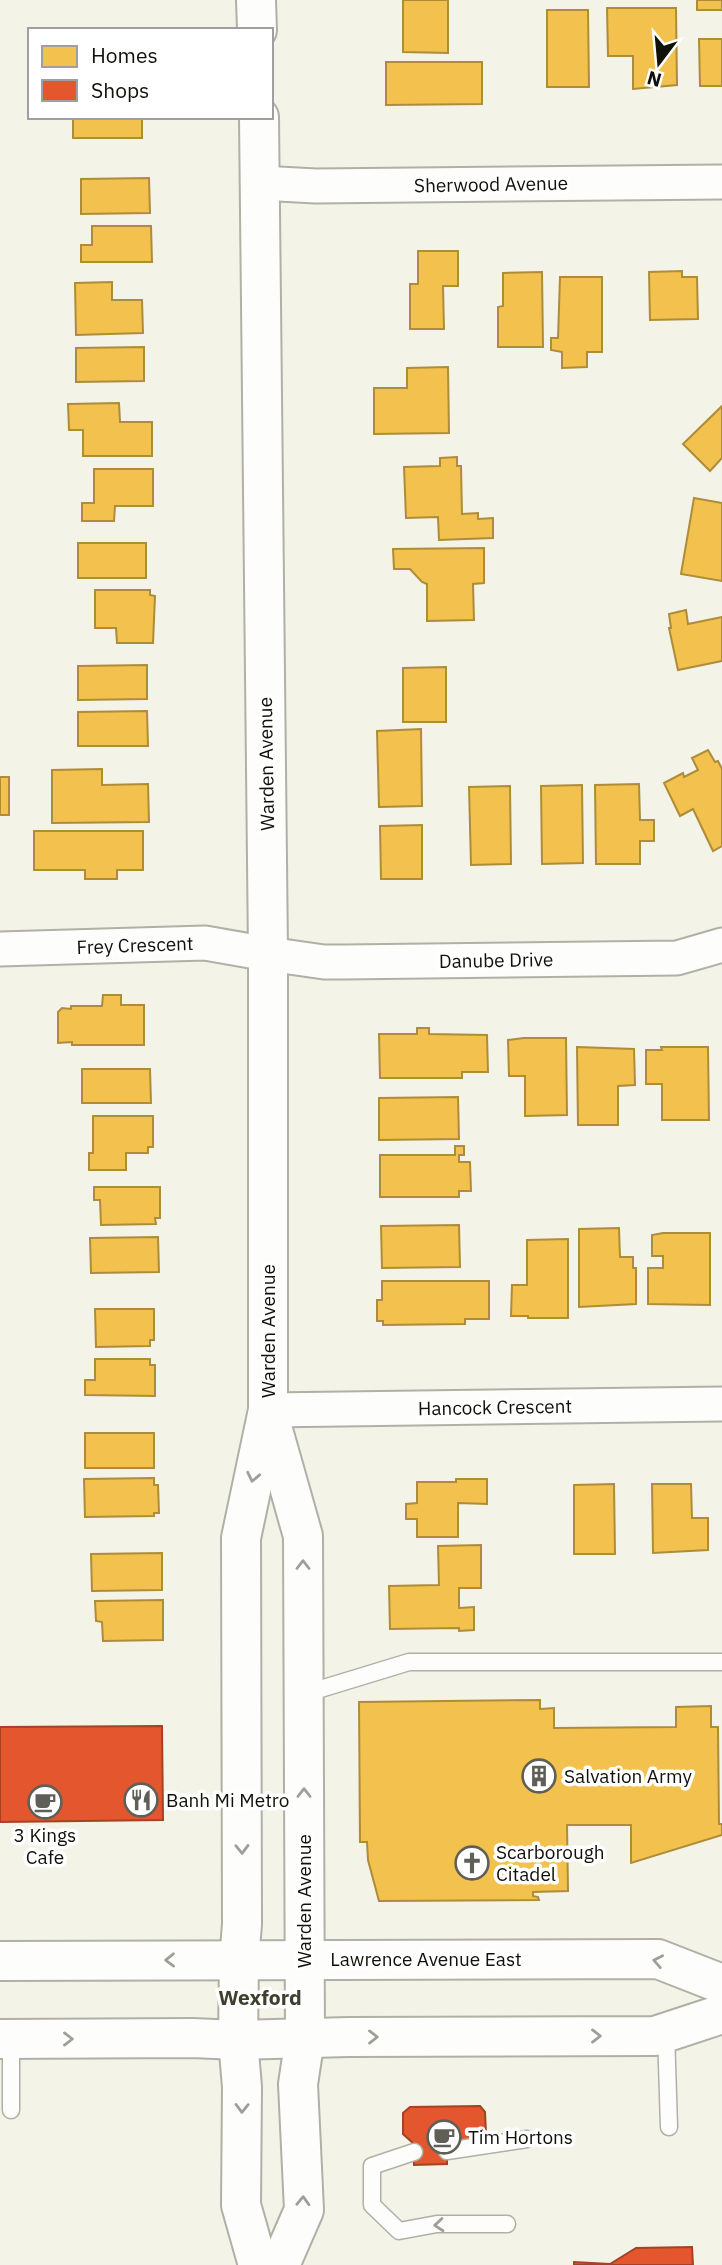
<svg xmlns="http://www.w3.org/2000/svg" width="722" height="2265" viewBox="0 0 722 2265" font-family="'IBM Plex Sans',sans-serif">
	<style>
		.homes { fill: #f2c14e; stroke: #ae8c39; stroke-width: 2 }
		.shops { fill: #e4572e; stroke: #a54223; stroke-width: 2 }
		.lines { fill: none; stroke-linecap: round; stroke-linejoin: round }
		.service-casing { stroke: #b0b0a7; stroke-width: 19 }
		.minor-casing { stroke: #b0b0a7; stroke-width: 37 }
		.secondary-casing { stroke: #b0b0a7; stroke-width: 42 }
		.service { stroke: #fdfdfb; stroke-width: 16 }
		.minor { stroke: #fdfdfb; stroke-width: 33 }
		.secondary { stroke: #fdfdfb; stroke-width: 38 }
		.oneway { stroke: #9f9e9a }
		.labels { text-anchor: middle; stroke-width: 7; stroke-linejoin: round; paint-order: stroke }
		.street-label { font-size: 19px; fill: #111009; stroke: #fff }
		.poi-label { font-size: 19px; fill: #111009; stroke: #fff; text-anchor: start }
		.neighbourhood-label { font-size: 21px; font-weight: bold; fill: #403f2e; stroke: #fff }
	</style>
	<rect width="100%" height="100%" fill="#f3f3e7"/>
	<g class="homes">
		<polygon points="403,0 448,0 448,53 403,52"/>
		<rect x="697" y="0" width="25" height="10"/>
		<polygon points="607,8 676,8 677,85 633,89 633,56 608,56"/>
		<polygon points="547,10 588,10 589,87 547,87"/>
		<polygon points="699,39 722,39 722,86 700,86"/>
		<polygon points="386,62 482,62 482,104 386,105"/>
		<rect x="73" y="117" width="69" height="21"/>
		<polygon points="149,178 150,213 81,214 81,179"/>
		<polygon points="92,226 151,226 152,262 81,262 81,245 92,245"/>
		<polygon points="418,251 458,251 458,286 443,286 444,329 410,329 410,284 418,284"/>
		<polygon points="682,271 682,277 697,277 698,319 650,320 649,272"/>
		<polygon points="542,272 543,347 498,347 498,307 503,306 503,273"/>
		<polygon points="560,277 602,277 602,352 587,352 587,367 562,368 562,352 551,350 551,338 558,338"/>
		<polygon points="112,282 112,300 142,300 143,333 76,335 75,283"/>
		<polygon points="144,347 144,381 76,382 76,348"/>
		<polygon points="448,367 449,433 374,434 374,388 407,388 407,368"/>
		<polygon points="119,403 120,422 152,422 152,456 83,456 83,430 69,430 68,404"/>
		<polygon points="722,406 722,458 710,471 683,444"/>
		<polygon points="457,457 457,466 461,466 462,514 478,513 478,519 493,518 493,538 439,540 438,517 406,518 404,467 440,466 440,458"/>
		<polygon points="94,469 153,469 153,506 115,506 114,521 82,521 82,503 94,503"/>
		<polygon points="694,498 722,503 722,581 681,574"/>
		<rect x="78" y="543" width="68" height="35"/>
		<polygon points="484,548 484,583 473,584 474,620 427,621 427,584 422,582 410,569 394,569 393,549"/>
		<polygon points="95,590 150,590 150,595 155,596 153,643 117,643 116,628 95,628"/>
		<polygon points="686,610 688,624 722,617 722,661 678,670 669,628 671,628 669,614"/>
		<polygon points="147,665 147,699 78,700 78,666"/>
		<polygon points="446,667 446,722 403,722 403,668"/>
		<polygon points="147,711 148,746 78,746 78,712"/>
		<polygon points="421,729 422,806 379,807 377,731"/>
		<polygon points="708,750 715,762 718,761 722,769 722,846 713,851 693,809 680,816 664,783 683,773 684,777 698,770 692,758"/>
		<polygon points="102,769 102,785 148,784 149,822 52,823 52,770"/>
		<rect x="0" y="777" width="9" height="38"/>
		<polygon points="639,784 640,820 654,820 654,841 640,841 640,864 596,864 595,785"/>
		<polygon points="582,785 583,863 542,864 541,786"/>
		<polygon points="510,786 511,864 471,865 469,787"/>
		<polygon points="422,825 422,879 381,879 380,826"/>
		<polygon points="34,831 143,831 143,870 117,870 117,879 85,879 85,870 34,870"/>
		<polygon points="103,995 121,995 121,1005 144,1005 144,1045 72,1045 72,1042 58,1043 58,1012 62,1008 71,1009 71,1006 102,1006"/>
		<polygon points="417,1028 429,1028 429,1034 487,1035 488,1072 462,1072 462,1078 380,1078 379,1034 417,1034"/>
		<polygon points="524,1038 566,1038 567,1115 525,1116 525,1076 509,1076 508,1040"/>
		<polygon points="577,1047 634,1049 635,1085 618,1086 618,1125 578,1125"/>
		<polygon points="661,1047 708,1047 709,1120 662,1120 662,1084 646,1084 646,1050 662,1050"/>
		<polygon points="82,1069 150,1069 151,1103 82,1103"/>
		<polygon points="458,1097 459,1139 379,1140 379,1098"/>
		<polygon points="93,1116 153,1116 153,1147 148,1147 148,1153 126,1153 126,1170 89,1170 89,1153 93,1153"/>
		<polygon points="455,1146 464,1146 464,1155 459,1155 459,1162 470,1162 471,1191 459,1191 459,1197 380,1197 380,1155 455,1155"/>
		<polygon points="94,1187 160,1187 160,1218 155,1218 156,1224 101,1225 100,1200 94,1200"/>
		<polygon points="459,1225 460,1267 382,1268 381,1226"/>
		<polygon points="619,1228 620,1257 633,1257 633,1268 636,1268 636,1304 579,1307 579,1229"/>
		<polygon points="663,1233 710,1233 710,1305 648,1304 648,1268 663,1268 663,1256 652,1256 652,1235"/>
		<polygon points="158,1237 159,1272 91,1273 90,1238"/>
		<polygon points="568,1239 568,1318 528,1318 528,1316 511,1316 512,1285 527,1285 527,1240"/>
		<polygon points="382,1281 489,1281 489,1319 465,1319 465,1324 383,1325 383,1321 377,1321 377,1300 382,1300"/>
		<polygon points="95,1309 154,1309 154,1340 150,1340 150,1346 96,1347"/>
		<polygon points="95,1359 150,1359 150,1365 155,1365 155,1396 85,1395 85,1380 95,1380"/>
		<rect x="85" y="1433" width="69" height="35"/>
		<polygon points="154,1478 154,1485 158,1485 159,1513 154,1513 154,1516 85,1517 84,1479"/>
		<polygon points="456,1479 487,1479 487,1504 458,1503 458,1537 417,1537 417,1519 406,1519 406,1504 417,1503 417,1482 456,1482"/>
		<polygon points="614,1484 615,1554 574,1554 574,1485"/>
		<polygon points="652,1484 691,1484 692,1518 708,1518 708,1550 653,1553"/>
		<polygon points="481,1545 481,1588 459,1588 459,1608 474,1607 474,1630 459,1631 459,1628 390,1629 389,1586 439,1585 438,1546"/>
		<polygon points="162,1553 162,1590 92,1591 91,1554"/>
		<polygon points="163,1600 163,1640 103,1641 102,1622 96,1621 95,1601"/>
		<polygon points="540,1700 540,1709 554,1708 554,1728 676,1727 676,1707 711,1706 711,1727 718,1727 719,1824 722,1824 722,1835 631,1863 631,1825 567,1825 568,1891 533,1892 533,1896 538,1897 539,1900 379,1901 368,1860 367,1842 360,1842 359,1702"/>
	</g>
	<g class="shops">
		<polygon points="162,1726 163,1820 0,1822 0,1727"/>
		<polygon points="480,2106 485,2112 486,2133 480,2140 452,2140 447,2146 447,2164 414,2165 414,2144 403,2134 403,2113 410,2107"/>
		<polygon points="692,2247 693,2265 574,2265 574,2262 610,2264 636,2248"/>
	</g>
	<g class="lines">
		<defs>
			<g id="service">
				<polyline points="304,1694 409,1662 722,1662"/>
				<polyline points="666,2032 669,2127"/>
				<polyline points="11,2110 11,2039"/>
				<polyline points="447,2151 527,2139"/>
				<polyline points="414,2152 372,2166 372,2205 399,2231 437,2224 507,2224"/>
			</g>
			<g id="minor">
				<polyline points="260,183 316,186 722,182"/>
				<polyline points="0,949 205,943 268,954 324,962 344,962 677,958 722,945"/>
				<polyline points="268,1410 722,1404"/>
			</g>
			<g id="secondary">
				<polyline points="256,0 257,30"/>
				<polyline points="269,1416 303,1536 305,2038 298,2084 304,2210 280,2265"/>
				<polyline points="0,1961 658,1959 722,1984"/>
				<polyline points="0,2039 192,2038 238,2040 349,2037 655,2036 722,2014"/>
				<polyline points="258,2265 241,2205 242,2087 238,2040 239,1960 242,1924 241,1538 268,1410 268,954 259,117"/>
			</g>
		</defs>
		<use href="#service" class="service-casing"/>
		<use href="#minor" class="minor-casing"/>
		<use href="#secondary" class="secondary-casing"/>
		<use href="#service" class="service"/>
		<use href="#minor" class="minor"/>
		<use href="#secondary" class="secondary"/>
	</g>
	<defs><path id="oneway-chevron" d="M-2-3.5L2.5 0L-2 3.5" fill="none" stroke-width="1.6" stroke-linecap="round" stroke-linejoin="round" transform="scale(1.75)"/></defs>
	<g class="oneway">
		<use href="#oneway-chevron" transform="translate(253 1477) rotate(102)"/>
		<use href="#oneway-chevron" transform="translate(303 1565) rotate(-90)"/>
		<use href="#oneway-chevron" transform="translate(304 1793) rotate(-90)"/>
		<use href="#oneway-chevron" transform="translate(242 1849) rotate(89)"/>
		<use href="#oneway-chevron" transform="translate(170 1960) rotate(179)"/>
		<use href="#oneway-chevron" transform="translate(658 1961) rotate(-169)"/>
		<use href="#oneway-chevron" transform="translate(596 2036)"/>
		<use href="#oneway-chevron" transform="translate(373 2037)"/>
		<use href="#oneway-chevron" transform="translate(68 2039)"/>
		<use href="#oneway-chevron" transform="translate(242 2108) rotate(91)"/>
		<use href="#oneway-chevron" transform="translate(303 2201) rotate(-88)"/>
		<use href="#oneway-chevron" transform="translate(439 2225) rotate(175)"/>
	</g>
	<defs>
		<symbol id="building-ring" viewBox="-11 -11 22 22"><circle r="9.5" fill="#fff" stroke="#605f57" stroke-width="1.5"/><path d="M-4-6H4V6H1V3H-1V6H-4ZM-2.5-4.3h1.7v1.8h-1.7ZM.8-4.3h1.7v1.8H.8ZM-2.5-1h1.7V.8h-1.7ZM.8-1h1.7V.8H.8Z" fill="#605f57"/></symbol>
		<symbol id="restaurant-ring" viewBox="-11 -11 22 22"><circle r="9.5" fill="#fff" stroke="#605f57" stroke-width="1.5"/><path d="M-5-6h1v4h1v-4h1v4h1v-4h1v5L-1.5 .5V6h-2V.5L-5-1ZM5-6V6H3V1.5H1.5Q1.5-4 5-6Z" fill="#605f57"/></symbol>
		<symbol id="cafe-ring" viewBox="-11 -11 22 22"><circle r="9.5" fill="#fff" stroke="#605f57" stroke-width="1.5"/><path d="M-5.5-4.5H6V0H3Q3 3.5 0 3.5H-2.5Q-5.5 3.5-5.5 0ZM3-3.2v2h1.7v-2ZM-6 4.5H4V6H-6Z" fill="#605f57"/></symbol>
		<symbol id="church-ring" viewBox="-11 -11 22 22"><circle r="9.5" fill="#fff" stroke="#605f57" stroke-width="1.5"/><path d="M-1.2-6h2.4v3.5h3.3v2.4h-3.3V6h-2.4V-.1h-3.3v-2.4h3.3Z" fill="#605f57"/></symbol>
	</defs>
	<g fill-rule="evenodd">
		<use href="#building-ring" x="520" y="1757" width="38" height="38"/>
		<use href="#restaurant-ring" x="122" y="1781" width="38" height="38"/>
		<use href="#cafe-ring" x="26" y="1783" width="38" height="38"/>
		<use href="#church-ring" x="453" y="1844" width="38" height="38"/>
		<use href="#cafe-ring" x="425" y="2118" width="38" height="38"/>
	</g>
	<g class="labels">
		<g class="street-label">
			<text transform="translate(491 184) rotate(-1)" y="7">Sherwood Avenue</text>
			<text transform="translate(266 764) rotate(-91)" y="7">Warden Avenue</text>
			<text transform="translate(135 945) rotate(-2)" y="7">Frey Crescent</text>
			<text transform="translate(496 960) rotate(-1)" y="7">Danube Drive</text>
			<text transform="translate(268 1331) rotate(-90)" y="7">Warden Avenue</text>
			<text transform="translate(495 1407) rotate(-1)" y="7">Hancock Crescent</text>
			<text transform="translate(304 1901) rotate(-90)" y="7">Warden Avenue</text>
			<text x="426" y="1966">Lawrence Avenue East</text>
		</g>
		<g class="poi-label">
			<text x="564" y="1783">Salvation Army</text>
			<text x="166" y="1807">Banh Mi Metro</text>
			<text x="45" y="1842" text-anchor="middle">3 Kings<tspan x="45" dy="22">Cafe</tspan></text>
			<text x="496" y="1859">Scarborough<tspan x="496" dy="22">Citadel</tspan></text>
			<text x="468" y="2144">Tim Hortons</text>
		</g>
		<g class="neighbourhood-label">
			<text x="260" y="2005">Wexford</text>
		</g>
	</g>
	<rect x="28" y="28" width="245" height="91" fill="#ffffff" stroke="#a09f9d" stroke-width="2"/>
	<rect x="42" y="46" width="35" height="21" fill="#f2c14e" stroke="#a09f9d" stroke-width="2"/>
	<text x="91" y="63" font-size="21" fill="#111009">Homes</text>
	<rect x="42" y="80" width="35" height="21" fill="#e4572e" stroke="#a09f9d" stroke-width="2"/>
	<text x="91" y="98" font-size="21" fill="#111009">Shops</text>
	<g transform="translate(659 63) rotate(196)" stroke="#ffffff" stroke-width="5" paint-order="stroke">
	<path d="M0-5L12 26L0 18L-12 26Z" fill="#111009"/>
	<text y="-10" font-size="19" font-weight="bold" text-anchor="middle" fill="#111009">N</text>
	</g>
</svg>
